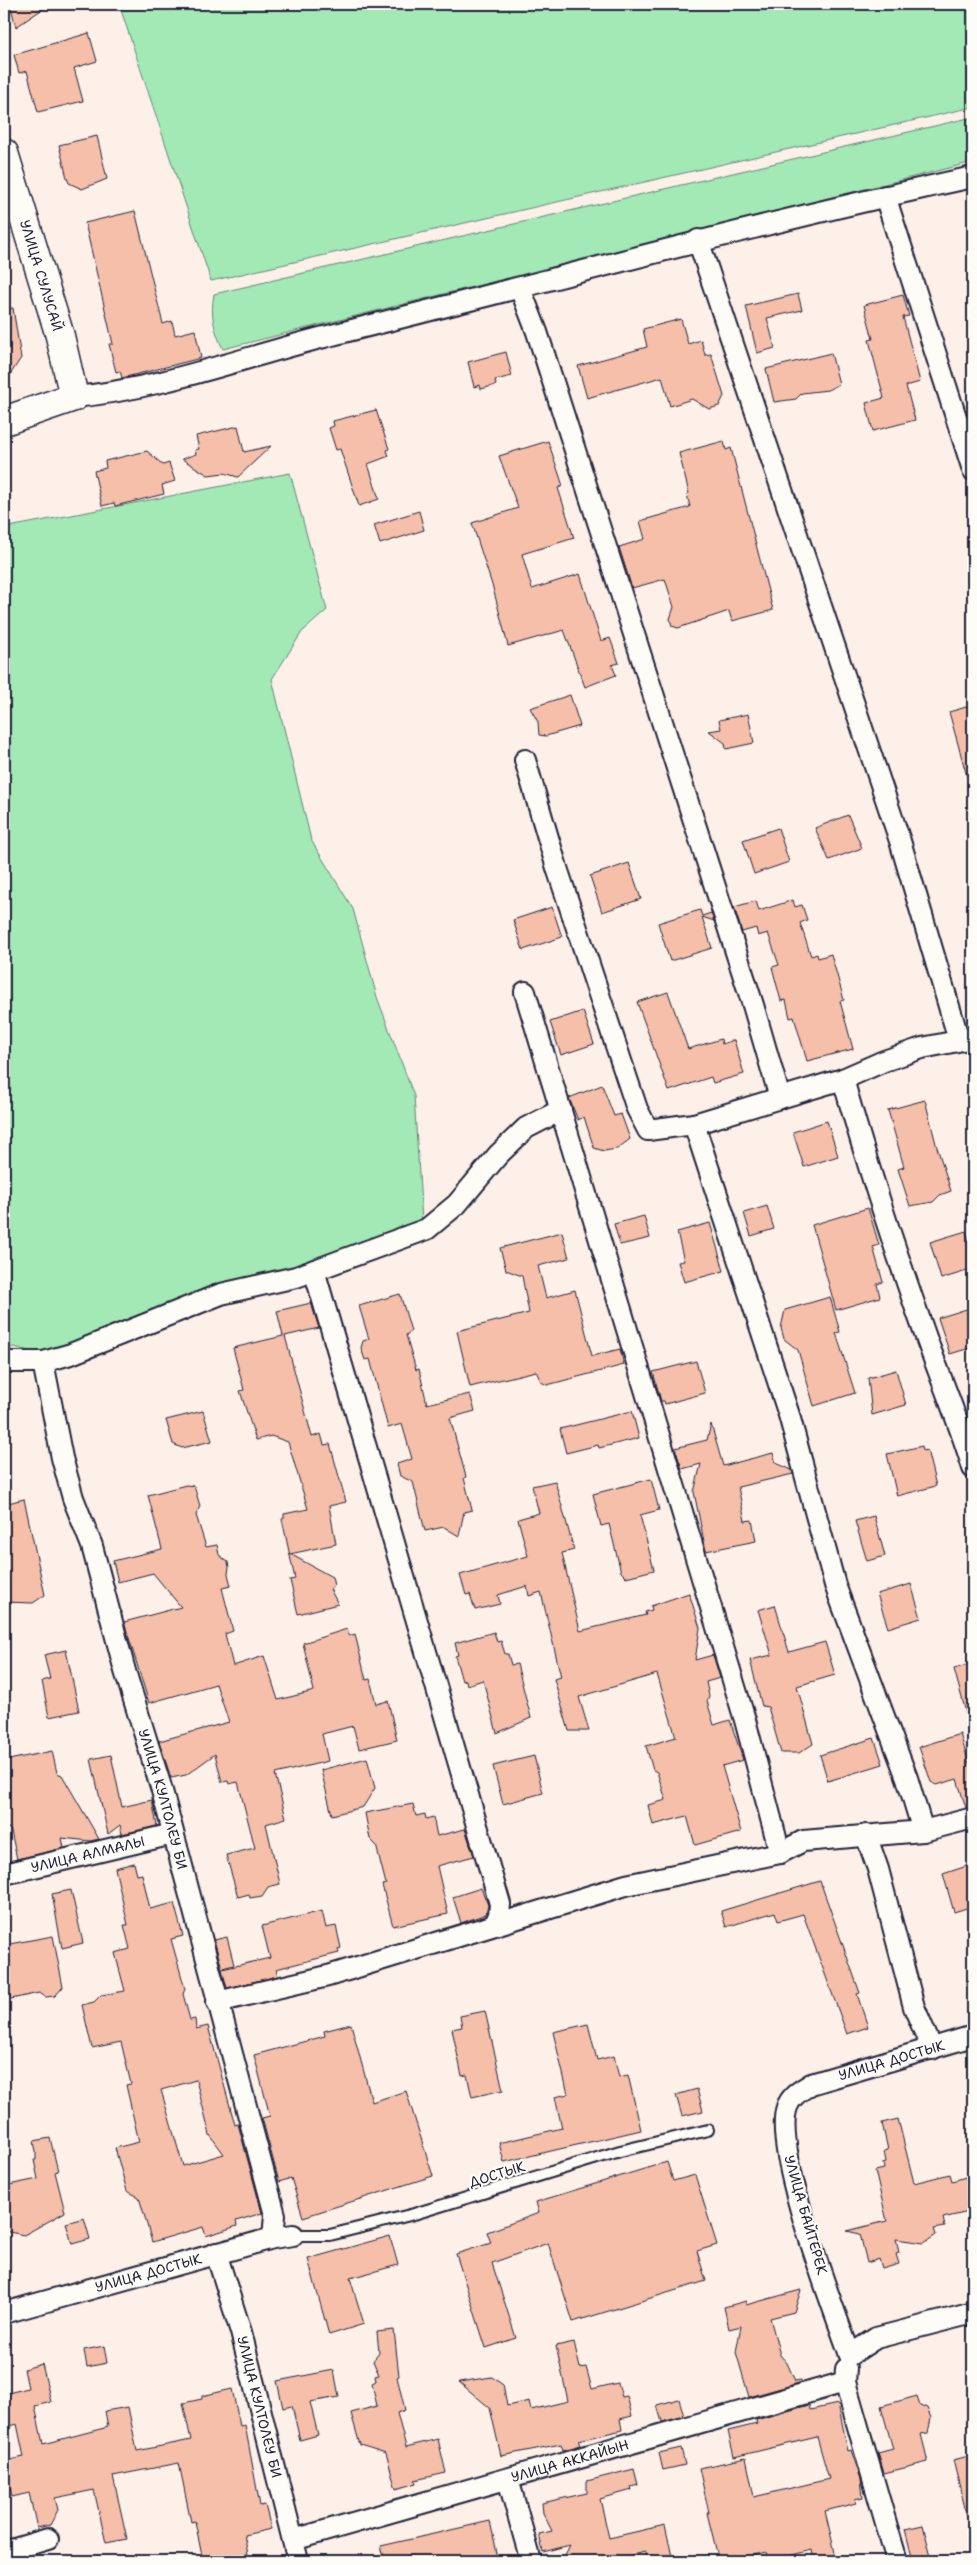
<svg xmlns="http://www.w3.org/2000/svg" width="977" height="2565" viewBox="0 0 977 2565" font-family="'Shantell Sans',sans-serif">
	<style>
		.green { fill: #a2e9b5; stroke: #628678 }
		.building { fill: #f6bfaa; stroke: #22223b; fill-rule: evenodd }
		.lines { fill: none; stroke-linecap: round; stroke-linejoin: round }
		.lane-casing { stroke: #22223b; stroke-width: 14 }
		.street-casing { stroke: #22223b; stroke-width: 24 }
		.secondary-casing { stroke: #22223b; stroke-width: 31 }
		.lane { stroke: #fdfcf7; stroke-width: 10 }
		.street { stroke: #fdfcf7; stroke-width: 20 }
		.secondary { stroke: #fdfcf7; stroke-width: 28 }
		.labels { text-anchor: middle; stroke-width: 4.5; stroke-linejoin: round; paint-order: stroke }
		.street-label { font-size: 14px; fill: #22223b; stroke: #fdfcf7 }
	</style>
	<rect width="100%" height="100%" fill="#fcf0e8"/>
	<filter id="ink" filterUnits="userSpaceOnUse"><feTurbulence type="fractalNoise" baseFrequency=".02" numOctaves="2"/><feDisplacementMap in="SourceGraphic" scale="10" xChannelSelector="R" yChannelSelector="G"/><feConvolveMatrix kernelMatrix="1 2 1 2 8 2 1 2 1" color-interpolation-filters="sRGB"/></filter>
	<g filter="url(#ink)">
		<g class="green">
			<polygon points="119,4 973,4 973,107 211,281"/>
			<path d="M 973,117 L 973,161 L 969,163 L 223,349 C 214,330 210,315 214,294 Z"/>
			<polygon points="290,473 327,610 302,632 272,679 311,840 353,909 377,997 414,1096 422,1221 311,1262 180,1302 53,1357 14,1347 4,1350 4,528"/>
		</g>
		<g class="building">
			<polygon points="10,4 50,4 16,27"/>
			<polygon points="89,33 97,61 74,68 83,101 38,112 27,71 19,73 14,55"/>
			<polygon points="97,136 107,179 82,189 69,183 67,178 59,145"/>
			<polygon points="135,211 163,324 172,321 175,335 195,330 201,358 122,378 120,371 116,372 109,344 113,344 85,223"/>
			<polygon points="798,294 802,310 767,318 775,348 757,353 746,306"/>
			<polygon points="903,295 909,316 903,317 920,382 906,386 915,420 873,431 866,403 884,398 869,340 873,339 864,305"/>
			<polygon points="13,308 21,358 4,384 4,309"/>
			<polygon points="681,319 688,344 701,340 705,355 711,354 724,396 719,406 709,409 692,399 670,406 662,377 587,398 578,366 647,347 643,329"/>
			<polygon points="506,352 512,376 495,380 496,385 481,389 480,385 474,387 468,362"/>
			<polygon points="831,353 839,384 828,390 802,393 796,399 774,402 766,369"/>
			<polygon points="376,410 389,449 387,450 389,456 368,464 379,499 359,506 340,449 336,450 329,428 334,426 333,421"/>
			<polygon points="238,426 244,452 271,446 238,477 224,473 208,475 182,459 196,454 195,450 199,449 196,436"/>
			<polygon points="548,441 563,486 558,488 574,538 522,554 532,589 580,574 601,641 610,638 619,663 612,665 616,675 585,687 564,630 508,646 493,588 472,523 518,508 499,456"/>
			<polygon points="724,441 726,450 731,448 773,610 732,621 729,611 678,628 672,626 670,619 674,607 665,579 632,588 619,547 645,539 640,521 690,507 687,494 689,493 679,453"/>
			<polygon points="147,451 163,465 169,463 175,481 162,485 164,494 115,506 114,503 102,506 94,471 106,468 105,461"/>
			<polygon points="419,511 424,530 380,544 374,525"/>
			<polygon points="570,695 580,726 546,736 539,735 538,722 530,708"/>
			<polygon points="973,705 973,780 968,780 949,712"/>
			<polygon points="748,714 754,743 726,749 725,743 709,731 721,729 719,720"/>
			<polygon points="848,815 862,848 829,860 815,828"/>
			<polygon points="778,828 789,862 754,874 743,840"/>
			<polygon points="629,863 641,899 602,912 590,876"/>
			<polygon points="793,900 795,907 802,905 807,920 800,923 811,956 817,954 818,958 831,954 844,1000 840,1001 853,1049 807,1061 794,1017 790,1018 786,1000 781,1001 772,967 779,965 768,933 758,936 756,928 742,932 734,907 756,901 759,911"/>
			<polygon points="552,907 562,937 523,950 513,920"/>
			<polygon points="700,910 702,916 711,913 714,921 702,917 712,948 670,961 658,923"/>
			<polygon points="668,992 688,1049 721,1039 722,1044 734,1040 744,1074 713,1083 711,1077 669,1091 637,1002"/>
			<polygon points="583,1011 594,1044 561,1055 550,1022"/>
			<polygon points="602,1085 614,1116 621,1114 630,1139 617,1149 604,1151 594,1148 584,1117 578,1120 569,1098"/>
			<polygon points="925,1100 936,1144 951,1191 940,1195 933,1202 910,1206 898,1169 904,1167 888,1110"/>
			<polygon points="827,1121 838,1156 804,1167 793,1132"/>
			<polygon points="767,1206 774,1229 751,1236 744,1213"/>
			<polygon points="868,1208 879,1245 873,1247 883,1282 877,1284 880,1297 836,1310 812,1225"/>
			<polygon points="644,1216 650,1238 620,1245 614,1224"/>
			<polygon points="710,1223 724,1271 684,1282 678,1262 684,1261 677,1232"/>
			<polygon points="966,1231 973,1257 973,1269 941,1279 930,1242"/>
			<polygon points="562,1232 569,1258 538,1266 546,1298 575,1290 592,1356 620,1349 624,1365 547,1385 541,1382 536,1371 470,1387 457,1331 529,1313 522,1276 506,1270 500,1248"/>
			<polygon points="400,1294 411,1331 406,1335 416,1370 419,1369 427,1404 470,1394 475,1411 450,1418 466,1477 464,1478 472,1510 464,1512 459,1536 444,1527 425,1531 413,1482 400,1476 397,1464 412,1459 402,1424 388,1428 370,1359 365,1360 361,1348 363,1341 369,1339 359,1306"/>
			<polygon points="830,1297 840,1332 836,1333 855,1393 814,1406 798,1350 784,1339 781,1328 785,1310"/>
			<polygon points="311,1303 319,1328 285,1336 312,1437 321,1434 324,1445 330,1444 346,1502 329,1506 336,1544 290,1554 332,1577 334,1586 330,1589 338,1604 298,1614 290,1580 295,1579 282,1519 284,1518 284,1514 308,1509 288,1442 271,1436 256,1440 240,1391 244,1390 233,1348 283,1336 277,1311"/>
			<polygon points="973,1307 973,1347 950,1354 938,1318"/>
			<polygon points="696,1361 705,1393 665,1404 664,1401 661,1401 653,1372"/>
			<polygon points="896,1370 906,1405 872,1415 868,1378"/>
			<polygon points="203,1411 212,1441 182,1448 173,1444 166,1420"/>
			<polygon points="632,1411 639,1438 599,1448 598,1445 566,1453 560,1429"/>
			<polygon points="711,1424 723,1466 773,1453 776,1463 792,1470 793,1474 738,1487 745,1521 752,1520 756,1541 706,1551 694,1492 701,1464 682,1469 675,1448 707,1440"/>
			<polygon points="922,1446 923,1451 927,1450 936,1486 897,1496 887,1454"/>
			<polygon points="651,1479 659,1510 640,1515 654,1570 626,1577 621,1572 609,1524 601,1526 593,1494"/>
			<polygon points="555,1481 574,1550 562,1553 580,1631 646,1615 645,1612 652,1610 651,1606 689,1593 700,1628 695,1660 713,1655 720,1678 706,1682 709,1696 707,1701 714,1725 730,1720 743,1760 722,1766 741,1832 695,1845 687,1816 653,1825 648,1805 666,1800 657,1772 653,1770 646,1746 676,1737 657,1674 579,1697 589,1731 569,1731 554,1679 561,1677 541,1592 529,1596 527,1586 498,1595 500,1604 475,1610 470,1594 466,1595 460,1575 528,1556 518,1519 539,1513 532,1486"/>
			<polygon points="186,1485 194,1486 200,1506 196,1515 206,1547 217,1545 219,1555 228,1562 229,1567 228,1574 231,1586 222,1588 233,1631 225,1634 233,1666 264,1656 278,1700 314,1691 303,1643 347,1629 349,1636 355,1634 366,1680 370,1679 376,1704 388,1701 397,1740 359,1749 353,1726 322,1734 328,1761 275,1774 286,1818 266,1824 280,1884 268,1887 262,1896 250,1898 249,1894 238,1897 226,1855 255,1848 238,1782 229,1784 228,1781 222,1782 215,1754 186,1775 171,1778 159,1741 229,1722 216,1684 149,1703 124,1622 181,1607 153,1573 118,1582 113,1561 162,1549 148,1495"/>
			<polygon points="24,1499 45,1595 33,1603 4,1602 4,1504"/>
			<polygon points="874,1516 885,1556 867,1561 855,1521"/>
			<polygon points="911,1584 921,1618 888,1628 877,1594"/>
			<polygon points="775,1605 789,1652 825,1642 835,1675 797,1686 813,1744 799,1753 781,1753 768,1707 762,1706 750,1660 772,1655 758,1610"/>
			<polygon points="494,1632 497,1642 501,1641 505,1654 508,1654 511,1665 517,1664 531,1718 497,1733 483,1680 467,1685 466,1680 462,1681 455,1656 458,1655 455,1643"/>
			<polygon points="66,1650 79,1711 49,1717 42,1681 50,1679 44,1655"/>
			<polygon points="973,1663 973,1719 968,1720 954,1669"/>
			<polygon points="960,1734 973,1776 973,1806 966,1808 957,1779 937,1785 931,1782 919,1747"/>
			<polygon points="874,1738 883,1764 828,1781 820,1755"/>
			<polygon points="52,1751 57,1773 62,1775 99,1839 90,1841 62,1838 64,1848 17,1859 11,1831 9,1828 4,1830 4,1761"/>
			<polygon points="111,1755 122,1807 152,1800 157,1826 122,1834 120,1825 108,1834 91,1759"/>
			<polygon points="534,1756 543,1793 503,1804 493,1766"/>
			<polygon points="367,1758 375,1788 363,1807 332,1815 321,1770"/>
			<polygon points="413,1804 416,1816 425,1814 426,1819 433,1817 437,1836 465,1829 474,1856 437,1866 448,1914 393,1926 382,1885 386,1884 376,1845 370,1839 365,1813"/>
			<path d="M 134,1863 L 137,1875 L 142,1874 L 150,1909 L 174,1903 L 183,1936 L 171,1939 L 185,1989 L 183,1994 L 190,2020 L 195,2019 L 196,2029 L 208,2026 L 235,2125 L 238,2124 L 262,2213 L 236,2221 L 237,2226 L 206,2236 L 203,2227 L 152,2242 L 139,2197 L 127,2191 L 115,2148 L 139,2142 L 126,2085 L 131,2084 L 121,2042 L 92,2048 L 82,2005 L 94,2002 L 101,1995 L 125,1991 L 115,1953 L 130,1949 L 124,1925 L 128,1925 L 115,1868 ZM 196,2080 L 210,2135 L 224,2154 L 183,2166 L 161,2090 Z"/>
			<polygon points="973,1864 973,1906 954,1912 943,1874"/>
			<polygon points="820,1881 860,1993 857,1994 868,2027 847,2034 803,1914 778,1921 775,1912 726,1927 721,1911"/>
			<polygon points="481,1888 488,1905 486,1914 461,1923 453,1897"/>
			<polygon points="71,1890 83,1943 62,1948 52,1894"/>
			<polygon points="322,1911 326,1928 336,1926 341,1948 338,1949 339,1953 276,1969 278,1976 227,1988 222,1969 270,1958 262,1926"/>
			<polygon points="53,1936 63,1987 55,1996 46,1997 39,1993 11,1999 4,1993 4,1945"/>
			<polygon points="227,1937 234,1965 222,1968 214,1940"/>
			<polygon points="485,2011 503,2090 472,2097 467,2075 462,2076 452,2029 462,2027 460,2016"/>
			<polygon points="351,2024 372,2102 406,2091 433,2176 303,2217 291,2178 279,2182 262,2118 270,2116 254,2055 325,2036 324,2031"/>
			<polygon points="588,2024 597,2060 614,2056 619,2077 628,2075 641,2130 504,2162 499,2143 562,2128 555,2097 568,2094 553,2032"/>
			<polygon points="697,2089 703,2111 682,2116 676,2095"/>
			<polygon points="898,2119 914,2183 950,2174 952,2181 973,2175 973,2211 943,2218 945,2227 934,2229 936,2235 924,2243 896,2239 899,2253 896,2254 899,2264 882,2269 879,2259 867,2263 860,2234 847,2231 887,2221 875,2171 884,2169 883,2163 886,2162 884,2151 888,2150 882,2123"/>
			<polygon points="50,2138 58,2171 55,2172 65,2212 24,2235 4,2231 4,2186 38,2179 34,2160 36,2160 36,2152 34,2141"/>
			<polygon points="667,2162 673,2181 695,2175 717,2245 697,2251 706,2281 573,2322 548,2243 492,2263 516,2338 486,2348 456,2254 491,2243 487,2232 539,2213 536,2202"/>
			<polygon points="84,2218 90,2239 72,2244 66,2223"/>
			<polygon points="390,2236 398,2265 350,2278 364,2324 329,2335 308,2259"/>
			<polygon points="801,2290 794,2312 770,2318 780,2355 787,2363 795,2381 801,2380 802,2382 749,2397 736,2352 741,2326 729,2329 724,2307 746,2301 746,2305"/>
			<polygon points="394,2330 399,2376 397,2377 405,2410 397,2413 406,2447 438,2439 446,2473 415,2480 416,2483 396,2489 386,2453 360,2445 351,2413 377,2406 372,2383 376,2381 375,2376 379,2375 373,2361 379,2353 377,2332"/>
			<polygon points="574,2342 580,2368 586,2367 592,2389 618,2383 622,2397 627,2396 632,2416 620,2419 622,2430 579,2440 581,2445 563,2450 561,2444 501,2456 490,2408 459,2382 492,2377 503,2385 507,2406 529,2401 531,2410 568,2401 556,2346"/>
			<polygon points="104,2346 107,2363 87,2367 84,2350"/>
			<polygon points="42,2364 51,2402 35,2406 43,2444 108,2427 105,2411 128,2407 137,2451 191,2440 183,2403 202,2399 202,2396 232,2389 240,2426 245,2425 260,2506 265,2505 271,2529 244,2535 248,2554 240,2556 241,2561 203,2561 195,2521 191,2522 179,2463 113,2476 127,2539 106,2543 94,2490 55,2498 58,2510 50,2525 37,2528 29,2493 12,2497 10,2486 4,2487 4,2461 24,2457 17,2424 4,2427 4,2394 28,2388 24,2369"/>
			<polygon points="334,2370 339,2397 310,2402 318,2435 300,2440 292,2406 283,2408 277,2381"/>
			<polygon points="917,2396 920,2405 927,2408 931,2418 928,2433 921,2434 928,2462 884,2473 878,2453 893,2449 881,2406"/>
			<polygon points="679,2399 684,2416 662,2422 657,2405"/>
			<polygon points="838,2404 848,2451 851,2450 861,2479 863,2497 855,2499 856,2503 825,2511 837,2561 814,2561 812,2550 768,2561 766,2552 730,2561 719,2561 707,2513 709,2513 699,2468 746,2458 754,2497 829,2479 817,2437 734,2457 728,2431 757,2424 756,2420 809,2405 810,2410"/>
			<polygon points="681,2448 685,2465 663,2470 659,2453"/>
			<polygon points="973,2455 973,2515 967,2516 953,2460"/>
			<polygon points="634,2469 638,2485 631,2487 632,2490 600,2499 609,2538 665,2525 673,2561 646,2561 645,2552 606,2561 562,2561 570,2545 543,2552 539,2534 552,2531 543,2513 542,2503 587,2493 587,2481"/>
			<polygon points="490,2521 498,2558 484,2561 385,2561 381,2546"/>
			<polygon points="923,2525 932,2561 913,2561 905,2529"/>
		</g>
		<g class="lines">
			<defs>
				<polyline id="lane" points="293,2235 330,2235 414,2214 620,2151 708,2130"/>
				<g id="street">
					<polyline points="885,196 973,470"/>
					<polyline points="698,240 900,841 959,1040"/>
					<polyline points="520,288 537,332 753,1005 780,1098"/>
					<path d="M 74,397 C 163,389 249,355 336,334 C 549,281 759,223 973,177"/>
					<polyline points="525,760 557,868 637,1109 648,1130 694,1124 843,1079 884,1061 922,1048 973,1038"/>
					<polyline points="525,992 745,1720 780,1853"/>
					<path d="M 843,1079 C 868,1168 897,1256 928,1343 C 943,1384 960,1425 973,1468"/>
					<polyline points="694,1124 789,1415 835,1585 907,1778 923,1831"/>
					<polyline points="314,1270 500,1904 499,1915 495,1924"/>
					<polyline points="4,1362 43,1362 71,1354 221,1294 296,1277 427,1229 457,1204 498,1155 526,1128 561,1110"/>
					<path id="s1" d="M 43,1362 L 62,1458 L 73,1498 L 92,1546 L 125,1671 L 161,1787 L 275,2215 L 273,2238"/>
					<polyline points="866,1835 878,1869 914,2007 932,2049"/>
					<path id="s2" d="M 4,1874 L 173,1834"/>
					<polyline points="217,2002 328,1976 626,1885 780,1853 803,1841 923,1831 973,1818"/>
					<path id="s3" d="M 216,2253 L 241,2332 L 298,2561"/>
					<path id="s4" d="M 4,2313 L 273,2238 L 293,2235"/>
					<path id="s5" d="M 850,2355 C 833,2306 772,2151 787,2107 C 791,2095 802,2090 811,2084 L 973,2036"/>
					<polyline points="850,2355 876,2338 973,2313"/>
					<polyline points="846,2369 845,2382 897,2561"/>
					<polyline points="508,2479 531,2561"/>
					<path id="s6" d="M 293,2540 L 845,2382"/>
					<polyline points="4,2552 48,2539"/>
				</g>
				<g id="secondary">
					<path id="s7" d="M 4,153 L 60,336 L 74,397 L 4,421"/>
				</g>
			</defs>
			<use href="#lane" class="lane-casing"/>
			<use href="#street" class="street-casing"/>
			<use href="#secondary" class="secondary-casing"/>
			<use href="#lane" class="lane"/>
			<use href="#street" class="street"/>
			<use href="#secondary" class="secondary"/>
		</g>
	</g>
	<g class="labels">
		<g class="street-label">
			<text dy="5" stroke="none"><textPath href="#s7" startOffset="128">УЛИЦА СУЛУСАЙ</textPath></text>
			<text dy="5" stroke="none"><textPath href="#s1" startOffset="454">УЛИЦА КУЛТОЛЕУ БИ</textPath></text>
			<text dy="5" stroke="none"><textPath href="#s2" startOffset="86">УЛИЦА АЛМАЛЫ</textPath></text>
			<text dy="5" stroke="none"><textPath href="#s5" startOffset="376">УЛИЦА ДОСТЫК</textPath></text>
			<text transform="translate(497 2174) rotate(-17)" y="5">ДОСТЫК</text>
			<text transform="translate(806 2215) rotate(74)" y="5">УЛИЦА БАЙТЕРЕК</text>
			<text dy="5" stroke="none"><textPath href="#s4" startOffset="150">УЛИЦА ДОСТЫК</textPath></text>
			<text dy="5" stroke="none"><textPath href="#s3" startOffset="160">УЛИЦА КУЛТОЛЕУ БИ</textPath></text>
			<text dy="5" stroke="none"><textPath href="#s6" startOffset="288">УЛИЦА АККАЙЫН</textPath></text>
		</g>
	</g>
	<rect width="977" height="2565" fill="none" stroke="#fdfcf7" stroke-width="20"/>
	<rect x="10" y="10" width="957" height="2545" fill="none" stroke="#22223b" stroke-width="2" filter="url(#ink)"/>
</svg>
